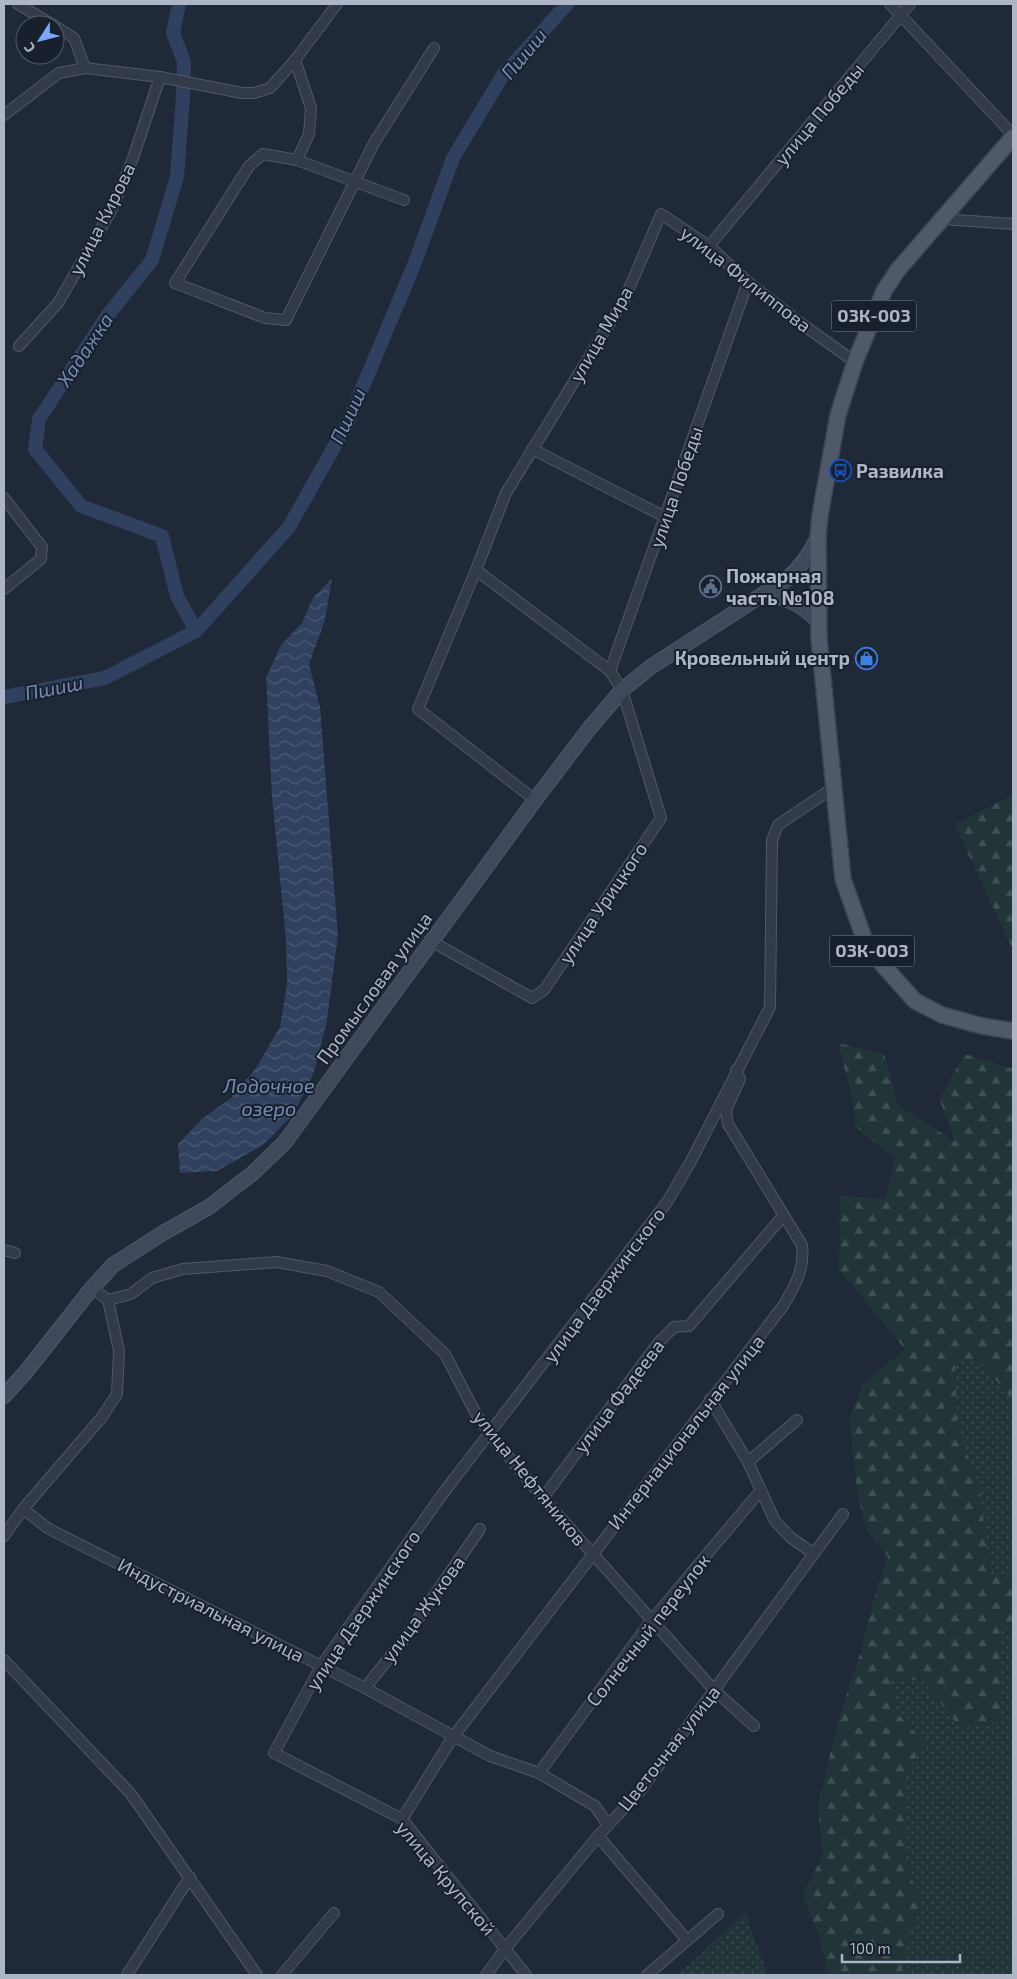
<svg xmlns="http://www.w3.org/2000/svg" width="1017" height="1979" viewBox="0 0 1017 1979" font-family="'Exo 2',sans-serif">
	<style>
		.grass { fill: url(#grass-dots) }
		.forest { fill: url(#forest-firs) }
		.water { fill: url(#water-waves) }
		.lines { fill: none; stroke-linecap: round; stroke-linejoin: round }
		.river { stroke: #30415f; stroke-width: 14 }
		.minor-casing { stroke: #505867; stroke-width: 12 }
		.secondary-casing { stroke: #505867; stroke-width: 16 }
		.primary-casing { stroke: #3c4452; stroke-width: 18 }
		.minor { stroke: #333b49; stroke-width: 10 }
		.secondary { stroke: #40495c; stroke-width: 14 }
		.primary { stroke: #505969; stroke-width: 15 }
		.labels { text-anchor: middle; stroke-width: 4; stroke-linejoin: round; paint-order: stroke }
		.shield { fill: #18202d; stroke: #808898; stroke-width: 1 }
		.shield-label { font-size: 18px; font-weight: bold; fill: #adb5c6 }
		.street-label { font-size: 19px; fill: #adb5c6; stroke: #18202d }
		.poi-label { font-size: 19px; font-weight: bold; fill: #adb5c6; stroke: #18202d; text-anchor: start }
		.water-label { font-size: 20px; font-style: italic; fill: #748ab0; stroke: #18202d }
	</style>
	<defs>
		<pattern id="grass-dots" width="8" height="8" patternUnits="userSpaceOnUse" patternTransform="scale(1.25)"><rect width="8" height="8" fill="#213539"/><path d="M2 2h.1M6 6h.1" fill="none" stroke="#3f5054" stroke-width="1.8" stroke-linecap="round"/></pattern>
		<pattern id="forest-firs" width="22" height="20" patternUnits="userSpaceOnUse" patternTransform="scale(1.25)"><rect width="22" height="20" fill="#213539"/><path d="M5 1l3.5 6h-7zM16 11l3.5 6h-7z" fill="#3f5054"/></pattern>
		<pattern id="water-waves" width="16" height="10" patternUnits="userSpaceOnUse" patternTransform="scale(1.25)"><rect width="16" height="10" fill="#30415f"/><path d="M0 5q4-4 8 0t8 0" fill="none" stroke="#4b5a74"/></pattern>
	</defs>
	<rect width="100%" height="100%" fill="#1f2938"/>
	<g class="grass">
		<polygon points="955,1356 983,1365 1013,1400 1013,1578 990,1575 980,1490 957,1425"/>
		<polygon points="1013,1625 1013,1975 903,1975 901,1959 921,1903 905,1861 906,1773 925,1743 896,1712 890,1679 922,1680 962,1730 999,1630"/>
		<polygon points="745,1913 768,1975 678,1975"/>
	</g>
	<g class="forest">
		<polygon points="1013,795 1013,950 954,824"/>
		<polygon points="838,1043 884,1054 898,1105 955,1142 939,1098 965,1054 1013,1069 1013,1400 983,1365 955,1357 957,1425 980,1490 990,1575 1013,1578 1013,1625 999,1631 1000,1721 962,1730 922,1680 891,1680 896,1712 925,1743 906,1773 905,1861 921,1903 901,1959 903,1975 828,1975 820,1940 803,1895 823,1855 818,1806 838,1721 861,1651 876,1591 888,1557 866,1529 857,1491 849,1418 864,1383 905,1349 839,1270 840,1196 886,1199 895,1159 855,1126 853,1102"/>
	</g>
	<polygon class="water" points="332,578 325,620 309,664 320,707 338,935 327,1020 314,1072 293,1115 263,1145 217,1171 180,1173 178,1144 202,1119 231,1098 256,1068 280,1027 287,984 286,940 272,797 266,678 281,645 302,623 313,598"/>
	<g class="lines">
		<g class="river">
			<polyline points="179,4 173,33 184,62 183,96 177,177 152,260 107,316 39,419 35,449 81,506 162,536 177,596 196,631"/>
			<polyline points="4,697 105,678 196,631 289,527 348,422 414,265 453,158 503,75 567,4"/>
		</g>
		<defs>
			<g id="minor">
				<polyline points="18,4 53,25"/>
				<polyline points="890,4 1013,135"/>
				<polyline points="55,26 74,38 85,68"/>
				<polyline points="295,60 311,108 309,134 297,160"/>
				<polyline points="4,115 59,73 85,68 160,77 242,93 254,93 270,88 295,60 337,4"/>
				<polyline points="404,200 297,160 263,154 249,166 175,283 265,318 286,320 374,143 434,48"/>
				<polyline points="942,219 1013,224"/>
				<polyline points="709,246 910,4"/>
				<polyline points="19,346 58,303 111,211 133,158 160,77"/>
				<polyline points="532,449 665,517"/>
				<polyline points="4,498 42,547 41,559 4,589"/>
				<polyline points="476,570 610,671"/>
				<polyline points="535,800 418,709 476,570 506,493 625,298 661,214 709,246 748,282 799,322 855,362"/>
				<polyline points="431,941 532,998 544,990 661,818 622,690 610,671 748,282"/>
				<polyline points="4,1250 15,1253"/>
				<polyline points="92,1288 108,1300 131,1294 152,1278 183,1269 276,1262 327,1271 379,1292 445,1354 476,1414 490,1434 543,1498 714,1690 754,1726"/>
				<polyline points="710,1399 748,1462 775,1521 790,1537 814,1554"/>
				<polyline points="748,1462 797,1420"/>
				<polyline points="543,1498 658,1343 674,1327 689,1326 783,1216"/>
				<polyline points="23,1509 49,1529 365,1688 490,1756 539,1773 595,1806 608,1825"/>
				<polyline points="4,1536 23,1509 102,1417 117,1394 119,1351 108,1300"/>
				<polyline points="4,1660 131,1794 257,1975"/>
				<polyline points="365,1688 405,1638 480,1529"/>
				<polyline points="539,1773 651,1621 761,1490"/>
				<path d="M 402,1819 L 453,1737 L 783,1306 C 795,1286 805,1269 802,1245 L 728,1124 L 726,1110 L 740,1079 L 736,1070"/>
				<polyline points="598,1836 687,1940"/>
				<polyline points="127,1975 190,1877"/>
				<polyline points="282,1975 334,1913"/>
				<polyline points="486,1975 505,1949 598,1836 641,1790 843,1514"/>
				<polyline points="526,1975 402,1819 274,1753 321,1666 441,1496 667,1202 690,1163 770,1007 772,840 778,825 833,788"/>
				<polyline points="647,1975 718,1914"/>
			</g>
			<g id="secondary">
				<path d="M 764,594 C 787,597 802,605 818,621"/>
				<path d="M 4,1396 L 25,1373 L 92,1288 L 113,1265 L 163,1233 L 209,1207 L 253,1173 L 285,1142 L 535,800 L 589,729 L 622,690 L 652,666 L 787,579 C 801,567 810,554 818,537"/>
			</g>
			<polyline id="primary" points="1013,137 897,271 884,291 855,362 838,415 820,515 818,536 819,639 843,879 865,941 882,964 915,1001 942,1015 982,1026 1013,1031"/>
		</defs>
		<use href="#minor" class="minor-casing"/>
		<use href="#secondary" class="secondary-casing"/>
		<use href="#primary" class="primary-casing"/>
		<use href="#minor" class="minor"/>
		<use href="#secondary" class="secondary"/>
		<use href="#primary" class="primary"/>
	</g>
	<defs>
		<symbol id="bus-ring" viewBox="-11 -11 22 22"><circle r="9.5" fill="#18202d" stroke="#1a4fb4" stroke-width="1.5"/><path d="M-5-6H5V4H4V6H2V4H-2V6H-4V4H-5ZM-3.5-4V0h7V-4ZM-3.5 1.2v1.5H-2V1.2ZM2 1.2v1.5H3.5V1.2Z" fill="#1a4fb4"/></symbol>
		<symbol id="civic-ring" viewBox="-11 -11 22 22"><circle r="9.5" fill="#18202d" stroke="#5c6f8a" stroke-width="1.5"/><path d="M-.6-6.5H3V-4.5H.6V-3L4-1V1h2V6H-6V1h2V-1L-.6-3ZM-1.2 2.5V6h2.4V2.5Z" fill="#5c6f8a"/></symbol>
		<symbol id="shop-ring" viewBox="-11 -11 22 22"><circle r="9.5" fill="#18202d" stroke="#3f7fe0" stroke-width="1.5"/><path d="M-5-2.5h2.3a2.7 3.5 0 0 1 5.4 0H5L5.5 6h-11ZM-1.5-2.5h3a1.5 2.3 0 0 0-3 0Z" fill="#3f7fe0"/></symbol>
	</defs>
	<g fill-rule="evenodd">
		<use href="#bus-ring" x="828" y="458" width="25" height="25"/>
		<use href="#civic-ring" x="698" y="574" width="25" height="25"/>
		<use href="#shop-ring" x="854" y="646" width="25" height="25"/>
	</g>
	<g class="labels">
		<g class="shield">
			<rect x="831.5" y="300.5" width="85" height="31" rx="4"/>
			<rect x="829.5" y="935.5" width="85" height="31" rx="4"/>
		</g>
		<g class="shield-label">
			<text x="874" y="322">03К-003</text>
			<text x="872" y="957">03К-003</text>
		</g>
		<g class="street-label">
			<text transform="translate(819 114) rotate(-50)" y="7">улица Победы</text>
			<text transform="translate(102 219) rotate(-63)" y="7">улица Кирова</text>
			<text transform="translate(746 279) rotate(38)" y="7">улица Филиппова</text>
			<text transform="translate(601 334) rotate(-60)" y="7">улица Мира</text>
			<text transform="translate(676 487) rotate(-71)" y="7">улица Победы</text>
			<text transform="translate(603 903) rotate(-56)" y="7">улица Урицкого</text>
			<text transform="translate(374 988) rotate(-54)" y="7">Промысловая улица</text>
			<text transform="translate(604 1285) rotate(-53)" y="7">улица Дзержинского</text>
			<text transform="translate(619 1396) rotate(-53)" y="7">улица Фадеева</text>
			<text transform="translate(686 1432) rotate(-52)" y="7">Интернациональная улица</text>
			<text transform="translate(530 1478) rotate(51)" y="7">улица Нефтяников</text>
			<text transform="translate(423 1609) rotate(-54)" y="7">улица Жукова</text>
			<text transform="translate(211 1610) rotate(27)" y="7">Индустриальная улица</text>
			<text transform="translate(363 1610) rotate(-56)" y="7">улица Дзержинского</text>
			<text transform="translate(648 1630) rotate(-52)" y="7">Солнечный переулок</text>
			<text transform="translate(669 1748) rotate(-52)" y="7">Цветочная улица</text>
			<text transform="translate(446 1878) rotate(50)" y="7">улица Крупской</text>
		</g>
		<g class="poi-label">
			<text x="856" y="478">Развилка</text>
			<text x="726" y="583">Пожарная<tspan x="726" dy="22">часть №108</tspan></text>
			<text x="850" y="665" text-anchor="end">Кровельный центр</text>
		</g>
		<g class="water-label">
			<text transform="translate(524 54) rotate(-50)" y="7">Пшиш</text>
			<text transform="translate(85 350) rotate(-56)" y="7">Хадажка</text>
			<text transform="translate(348 416) rotate(-65)" y="7">Пшиш</text>
			<text transform="translate(54 688) rotate(-11)" y="7">Пшиш</text>
			<text x="269" y="1093">Лодочное<tspan x="269" dy="23">озеро</tspan></text>
		</g>
	</g>
	<rect width="1017" height="1979" fill="none" stroke="#adb5c6" stroke-width="10"/>
	<g transform="translate(40 40) rotate(234)"><circle r="24" fill="#18202d" stroke="#545c6a"/>
	<path d="M0-4L9 19L0 12L-9 19Z" fill="#7ba6fd"/>
	<text y="-8" font-size="14" font-weight="bold" text-anchor="middle" fill="#adb5c6">С</text>
	</g>
	<path d="M842 1954v8h118v-8" fill="none" stroke="#adb5c6" stroke-width="2.5"/>
	<text x="850" y="1954" font-size="15" fill="#adb5c6" stroke="#18202d" stroke-width="4" paint-order="stroke">100 m</text>
</svg>
